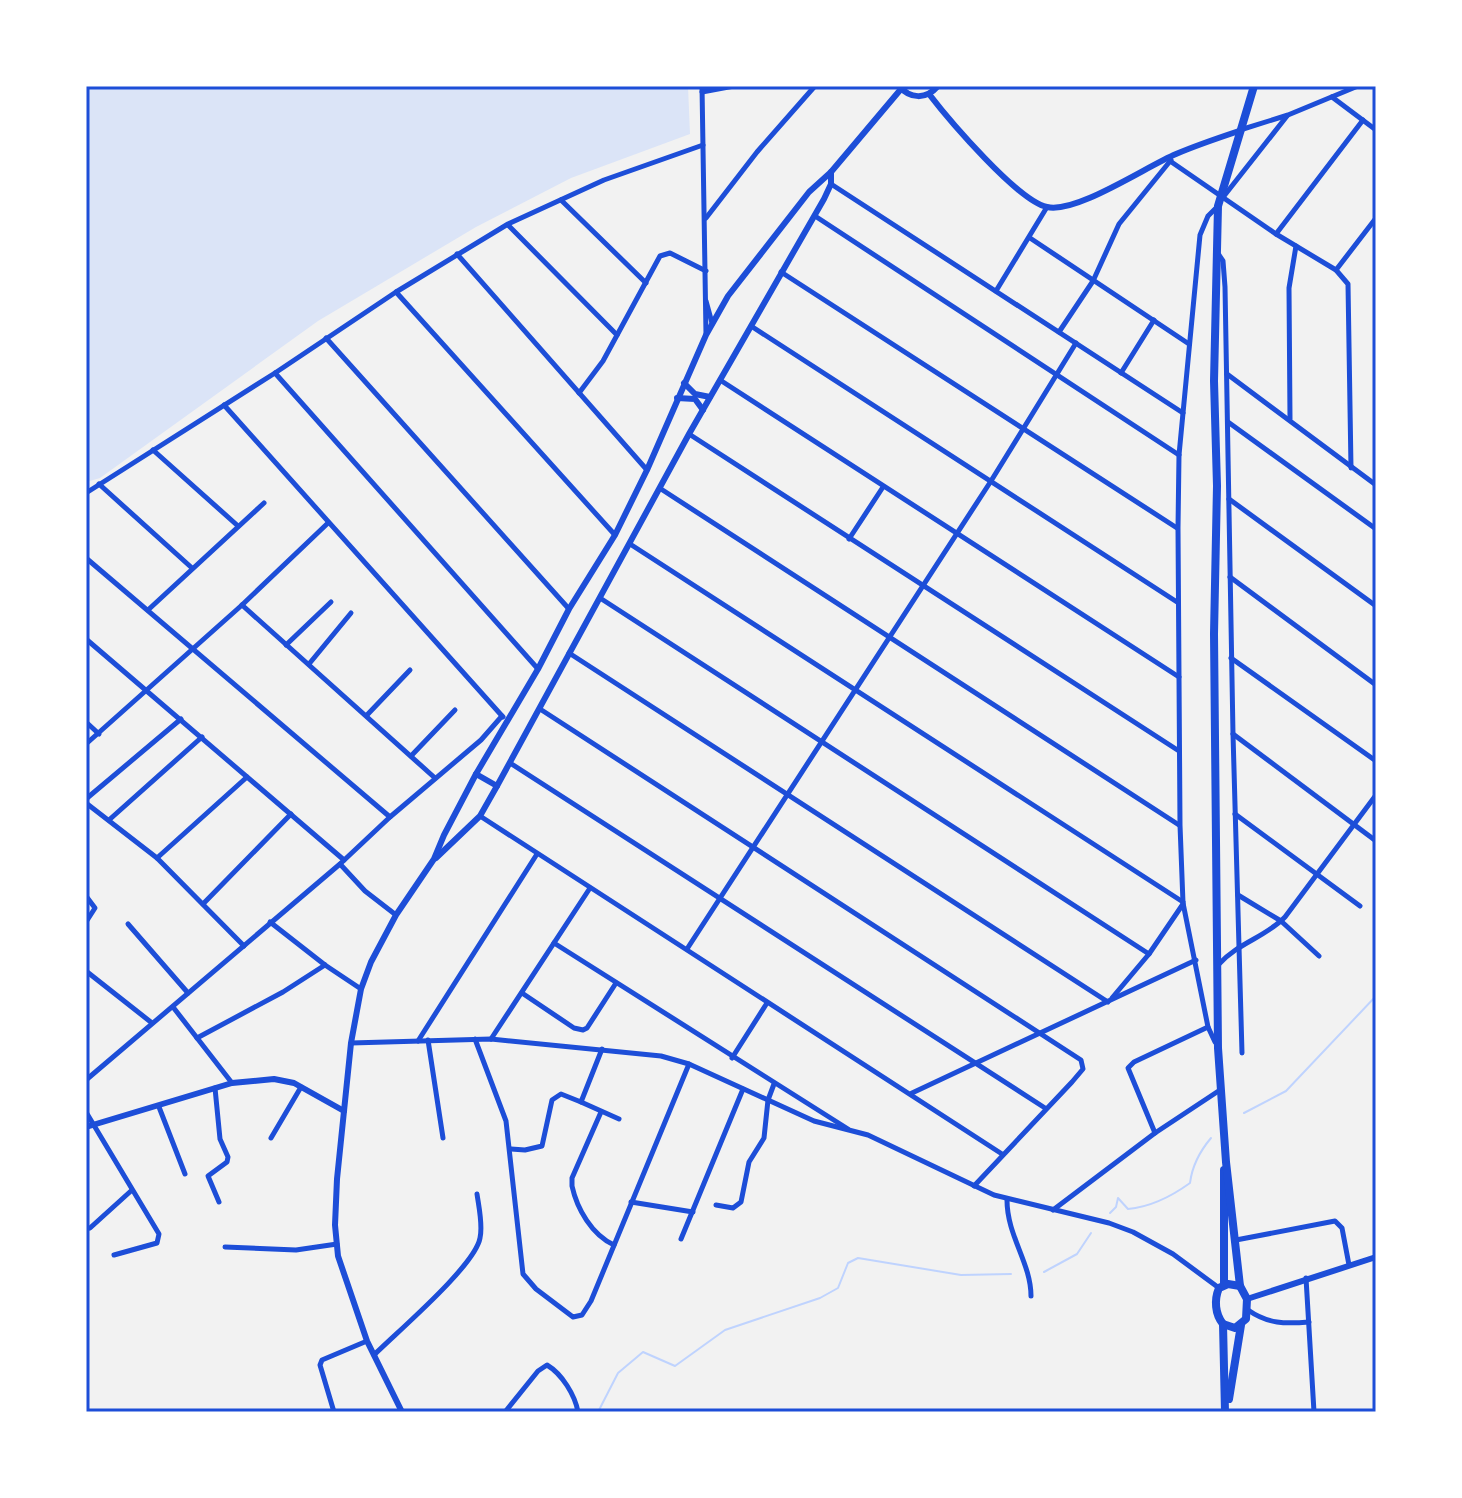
<svg xmlns="http://www.w3.org/2000/svg" width="1462" height="1498" viewBox="0 0 1462 1498" font-family="'Playfair Display',serif">
	<style>
		.green { fill: #dbe4f7 }
		.lines { fill: none; stroke-linecap: round; stroke-linejoin: round }
		.stream { stroke: #bfd3fe; stroke-width: 2 }
		.minor { stroke: #1d4ed8; stroke-width: 5 }
		.tertiary { stroke: #1d4ed8; stroke-width: 6 }
		.primary { stroke: #1d4ed8; stroke-width: 8 }
		.neatline { fill: none; stroke: #1d4ed8; stroke-width: 3 }
	</style>
	<rect width="100%" height="100%" fill="#f2f2f2"/>
	<polygon class="green" points="86,86 688,86 690,134 571,178 476,227 318,321 100,478 86,482"/>
	<g class="lines">
		<g class="stream">
			<polyline points="1244,1113 1286,1091 1376,996"/>
			<path d="M 1110,1213 L 1116,1207 L 1118,1198 L 1128,1209 C 1150,1207 1172,1196 1190,1183 C 1192,1167 1200,1151 1211,1138"/>
			<polyline points="1044,1272 1077,1254 1091,1233"/>
			<polyline points="598,1412 618,1373 643,1352 675,1366 725,1330 820,1298 838,1288 848,1263 858,1258 961,1275 1011,1274"/>
		</g>
		<g class="minor">
			<polyline points="702,86 706,334"/>
			<polyline points="702,92 734,86"/>
			<polyline points="1332,97 1376,130"/>
			<polyline points="1240,130 1288,115 1358,86"/>
			<polyline points="1170,161 1276,234 1336,270 1348,284 1351,468"/>
			<polyline points="831,184 1183,413"/>
			<polyline points="1224,196 1287,116"/>
			<polyline points="561,200 646,283"/>
			<polyline points="815,216 1179,455"/>
			<polyline points="706,218 757,152 815,86"/>
			<polyline points="508,225 617,335"/>
			<polyline points="1276,234 1363,120"/>
			<polyline points="1030,238 1189,344"/>
			<polyline points="457,254 647,470"/>
			<polyline points="1219,255 1223,261 1225,287 1233,734 1242,1053"/>
			<polyline points="1336,270 1376,218"/>
			<polyline points="781,272 1177,528"/>
			<polyline points="996,291 1047,207"/>
			<polyline points="396,292 615,535"/>
			<polyline points="706,301 712,323"/>
			<polyline points="751,326 1177,602"/>
			<polyline points="1059,332 1093,281 1119,224 1171,160"/>
			<polyline points="326,338 569,609"/>
			<polyline points="275,373 538,669"/>
			<polyline points="1121,373 1154,320"/>
			<polyline points="1227,374 1376,485"/>
			<polyline points="720,380 1179,677"/>
			<polyline points="579,393 603,361 660,256 670,253 706,271"/>
			<polyline points="224,405 503,717"/>
			<polyline points="1290,419 1289,288 1296,246"/>
			<polyline points="1228,422 1376,529"/>
			<polyline points="689,434 1179,751"/>
			<polyline points="153,450 238,526"/>
			<polyline points="99,484 192,568"/>
			<polyline points="661,489 1179,825"/>
			<polyline points="86,493 275,373 396,292 508,224 604,180 703,145"/>
			<polyline points="1229,499 1376,606"/>
			<polyline points="849,539 883,487"/>
			<polyline points="630,544 1183,902"/>
			<polyline points="86,558 390,817"/>
			<polyline points="1230,577 1376,685"/>
			<polyline points="600,598 1149,954"/>
			<polyline points="242,605 435,778"/>
			<polyline points="148,610 264,503"/>
			<polyline points="86,639 344,860"/>
			<polyline points="286,645 331,602"/>
			<polyline points="569,653 1108,1002"/>
			<polyline points="1231,658 1376,761"/>
			<polyline points="309,664 351,613"/>
			<polyline points="540,709 1081,1060 1083,1069 1072,1082 974,1186"/>
			<polyline points="367,715 410,670"/>
			<polyline points="86,722 99,734"/>
			<polyline points="1233,734 1376,841"/>
			<polyline points="86,744 242,605 328,523"/>
			<polyline points="411,756 455,710"/>
			<polyline points="510,763 1045,1108"/>
			<polyline points="86,799 181,719"/>
			<polyline points="86,803 157,858 244,946"/>
			<polyline points="1235,814 1360,906"/>
			<polyline points="480,816 1002,1154"/>
			<polyline points="109,820 202,737"/>
			<polyline points="157,858 247,777"/>
			<polyline points="340,864 365,891 396,915"/>
			<polyline points="1238,895 1281,921 1319,956"/>
			<polyline points="86,896 95,908 86,922"/>
			<polyline points="203,904 291,814"/>
			<polyline points="270,922 325,965 361,989"/>
			<polyline points="128,924 188,993"/>
			<polyline points="554,943 848,1129"/>
			<polyline points="687,949 991,481 1076,343"/>
			<path d="M 1218,965 C 1239,942 1266,937 1285,917 L 1376,795"/>
			<polyline points="86,971 152,1023"/>
			<polyline points="522,993 574,1028 583,1030 587,1028 616,983"/>
			<polyline points="1112,998 1149,954 1183,904"/>
			<polyline points="173,1007 232,1083"/>
			<polyline points="197,1038 283,992 325,965"/>
			<polyline points="475,1039 506,1121 523,1274 536,1289 573,1317 582,1315 591,1301 689,1064"/>
			<polyline points="491,1039 590,888"/>
			<polyline points="428,1040 443,1138"/>
			<polyline points="418,1041 537,854"/>
			<polyline points="1215,1042 1208,1027 1183,903 1180,825 1178,528 1179,455 1200,235 1208,216 1217,207"/>
			<polyline points="351,1043 491,1039 661,1056 689,1064 814,1121 868,1135 994,1195 1109,1223 1133,1232 1173,1254 1219,1288"/>
			<polyline points="732,1058 767,1003"/>
			<polyline points="86,1080 340,864 390,817 481,740 502,716"/>
			<polyline points="215,1088 220,1139 228,1157 227,1162 208,1176 219,1202"/>
			<polyline points="912,1093 1196,960"/>
			<polyline points="581,1102 619,1119"/>
			<polyline points="159,1107 185,1174"/>
			<polyline points="86,1112 159,1234 157,1243 114,1255"/>
			<path d="M 601,1112 L 572,1178 L 572,1186 C 577,1209 592,1235 614,1245"/>
			<polyline points="1155,1133 1128,1068 1134,1062 1208,1027"/>
			<polyline points="271,1138 301,1087"/>
			<polyline points="511,1149 525,1150 542,1146 552,1100 561,1094 581,1102 602,1049"/>
			<path d="M 1007,1200 C 1007,1236 1031,1263 1031,1296"/>
			<polyline points="631,1202 693,1212"/>
			<polyline points="716,1205 733,1208 741,1202 749,1162 764,1138 768,1100 774,1084"/>
			<polyline points="1053,1210 1155,1133 1220,1090"/>
			<polyline points="90,1228 132,1190"/>
			<polyline points="681,1239 743,1089"/>
			<polyline points="1236,1240 1335,1221 1342,1228 1349,1265"/>
			<polyline points="225,1247 296,1250 337,1244"/>
			<polyline points="1306,1278 1314,1412"/>
			<path d="M 1248,1310 C 1268,1324 1285,1324 1309,1322"/>
			<path d="M 374,1355 C 397,1332 475,1266 480,1238 C 483,1225 479,1208 477,1194"/>
			<polyline points="334,1412 320,1365 322,1360 367,1341"/>
			<path d="M 505,1412 L 538,1371 L 547,1365 C 562,1374 575,1395 578,1412"/>
		</g>
		<g class="tertiary">
			<path d="M 899,86 C 910,99 926,100 938,86"/>
			<path d="M 929,94 C 949,120 1018,201 1047,207 C 1076,214 1147,166 1176,154 C 1197,145 1218,138 1239,131"/>
			<polyline points="684,383 695,394 710,397"/>
			<polyline points="677,398 695,399 703,410"/>
			<polyline points="476,774 497,786"/>
			<polyline points="436,858 480,816 497,786 689,434 824,199 831,184 831,172"/>
			<polyline points="86,1127 232,1083 274,1079 294,1083 344,1111"/>
			<polyline points="1247,1299 1376,1257"/>
			<polyline points="402,1412 367,1341 338,1256 335,1225 337,1179 351,1043 361,989 371,962 396,915 434,859 444,835 476,774 538,669 569,609 615,535 647,470 706,335 728,296 809,192 831,172 901,89"/>
		</g>
		<g class="primary">
			<path d="M 1228,1284 L 1240,1286 L 1247,1299 L 1246,1319 L 1235,1328 L 1223,1324 C 1215,1314 1214,1300 1219,1288 Z"/>
			<polyline points="1224,1285 1224,1170"/>
			<polyline points="1240,1286 1226,1162 1218,1048 1214,634 1217,486 1214,381 1218,206 1254,86"/>
			<polyline points="1223,1324 1225,1412"/>
			<polyline points="1229,1399 1241,1325"/>
		</g>
	</g>
	<rect width="1462" height="1498" fill="none" stroke="#ffffff" stroke-width="176"/>
	<rect x="88" y="88" width="1286" height="1322" class="neatline"/>
</svg>
